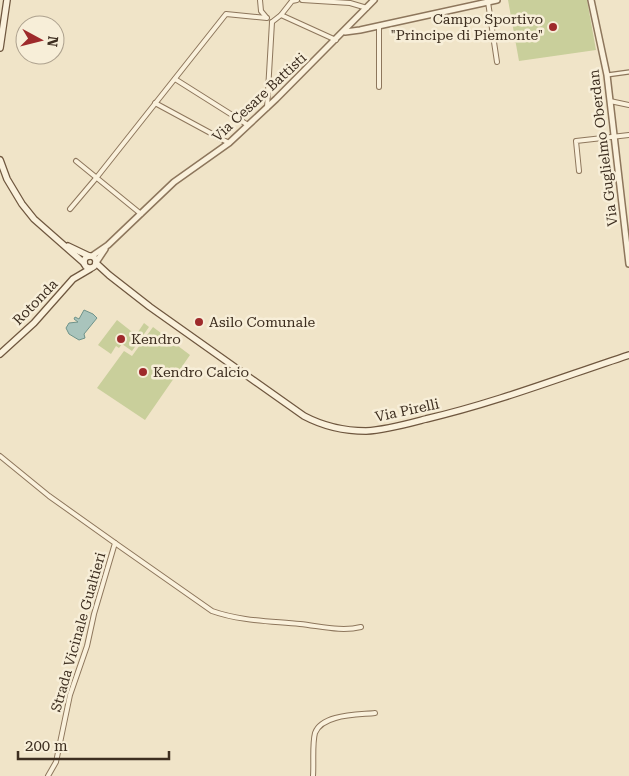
<svg xmlns="http://www.w3.org/2000/svg" width="629" height="776" viewBox="0 0 629 776" font-family="'Roboto Serif',serif">
	<style>
		.green { fill: #c9cf9b }
		.water { fill: #a9c4bc; stroke: #6f938a }
		.lines { fill: none; stroke-linecap: round; stroke-linejoin: round }
		.pedestrian-casing { stroke: #8d765c; stroke-width: 5.5 }
		.minor-casing { stroke: #8d765c; stroke-width: 6 }
		.tertiary-casing { stroke: #8d765c; stroke-width: 8 }
		.secondary-casing { stroke: #6f573f; stroke-width: 8 }
		.pedestrian { stroke: #faf1dc; stroke-width: 3 }
		.minor { stroke: #faf1dc; stroke-width: 4 }
		.tertiary { stroke: #faf1dc; stroke-width: 5 }
		.secondary { stroke: #faf1dc; stroke-width: 5.5 }
		.poi-dot { fill: #9e2a2b; stroke: #f7eed8; stroke-width: 2 }
		.labels { text-anchor: middle; stroke-width: 5; stroke-linejoin: round; paint-order: stroke }
		.poi-label { font-size: 14px; fill: #3d2e20; stroke: #f7eed8; text-anchor: start }
		.street-label { font-size: 14px; fill: #3d2e20; stroke: #f7eed8 }
	</style>
	<rect width="100%" height="100%" fill="#f0e4c8"/>
	<g class="green">
		<polygon points="508,0 587,0 596,50 519,61"/>
		<polygon points="117,320 136,335 144,323 149,327 132,351 122,344 119,348 116,346 111,354 98,345"/>
		<polygon points="153,327 190,355 145,420 97,388 124,351 132,356"/>
	</g>
	<polygon class="water" points="84,310 93,314 97,318 84,334 85,338 79,340 69,334 66,328 69,323 78,322 74,319 75,317 79,319"/>
	<g class="lines">
		<defs>
			<polyline id="pedestrian" points="607,75 629,72"/>
			<g id="minor">
				<polyline points="260,0 261,11 266,17"/>
				<polyline points="302,0 350,3 367,8"/>
				<polyline points="488,2 497,62"/>
				<polyline points="281,15 336,40"/>
				<polyline points="272,22 281,15 292,1 297,0"/>
				<polyline points="379,26 379,87"/>
				<polyline points="175,79 248,125"/>
				<polyline points="610,101 629,105"/>
				<polyline points="155,103 229,143"/>
				<polyline points="267,108 272,22"/>
				<polyline points="76,161 141,214"/>
				<polyline points="579,171 576,141 629,135"/>
				<polyline points="70,209 97,177 226,14 267,18"/>
				<polyline points="0,456 49,496 115,543 94,614 87,646 70,695 56,762 48,776"/>
				<path d="M 115,543 L 212,611 C 240,621 270,621 300,624 C 320,626 341,632 361,627"/>
				<path d="M 313,776 C 314,764 312,744 315,733 C 322,714 358,715 375,713"/>
			</g>
			<g id="tertiary">
				<polyline points="591,0 607,75 629,264"/>
				<polyline points="345,32 360,30 497,0"/>
				<polyline points="92,256 108,245 174,182 229,143 276,99 374,0"/>
				<polyline points="97,261 105,249"/>
			</g>
			<g id="secondary">
				<polyline points="0,48 7,0"/>
				<polyline points="0,160 7,179 22,204 34,219 84,263"/>
				<polyline points="68,246 89,256"/>
				<circle cx="90" cy="262" r="6"/>
				<path d="M 96,263 L 109,275 L 150,307 L 304,416 C 323,426 345,431 366,431 C 386,430 407,424 426,419 C 495,403 562,377 629,355"/>
				<polyline points="0,354 34,323 73,279 90,269"/>
			</g>
		</defs>
		<use href="#pedestrian" class="pedestrian-casing"/>
		<use href="#minor" class="minor-casing"/>
		<use href="#tertiary" class="tertiary-casing"/>
		<use href="#secondary" class="secondary-casing"/>
		<use href="#pedestrian" class="pedestrian"/>
		<use href="#minor" class="minor"/>
		<use href="#tertiary" class="tertiary"/>
		<use href="#secondary" class="secondary"/>
	</g>
	<g class="poi-dot">
		<circle cx="553" cy="27" r="5"/>
		<circle cx="199" cy="322" r="5"/>
		<circle cx="121" cy="339" r="5"/>
		<circle cx="143" cy="372" r="5"/>
	</g>
	<g class="labels">
		<g class="poi-label">
			<text x="543" y="24" text-anchor="end">Campo Sportivo<tspan x="543" dy="16">"Principe di Piemonte"</tspan></text>
			<text x="209" y="327">Asilo Comunale</text>
			<text x="131" y="344">Kendro</text>
			<text x="153" y="377">Kendro Calcio</text>
		</g>
		<g class="street-label">
			<text transform="translate(259 97) rotate(-43)" y="5">Via Cesare Battisti</text>
			<text transform="translate(603 148) rotate(-97)" y="5">Via Guglielmo Oberdan</text>
			<text transform="translate(35 302) rotate(-46)" y="5">Rotonda</text>
			<text transform="translate(407 410) rotate(-12)" y="5">Via Pirelli</text>
			<text transform="translate(78 632) rotate(-74)" y="5">Strada Vicinale Gualtieri</text>
		</g>
	</g>
	<g transform="translate(40 40) rotate(97)"><circle r="24" fill="#f7eed8" stroke="#ada18e"/>
	<path d="M0-4L9 19L0 12L-9 19Z" fill="#9e2a2b"/>
	<text y="-8" font-size="14" font-weight="bold" text-anchor="middle" fill="#3d2e20">N</text>
	</g>
	<path d="M18 751v8h151v-8" fill="none" stroke="#3d2e20" stroke-width="2.5"/>
	<text x="25" y="751" font-size="15" fill="#3d2e20" stroke="#f7eed8" stroke-width="4" paint-order="stroke">200 m</text>
</svg>
